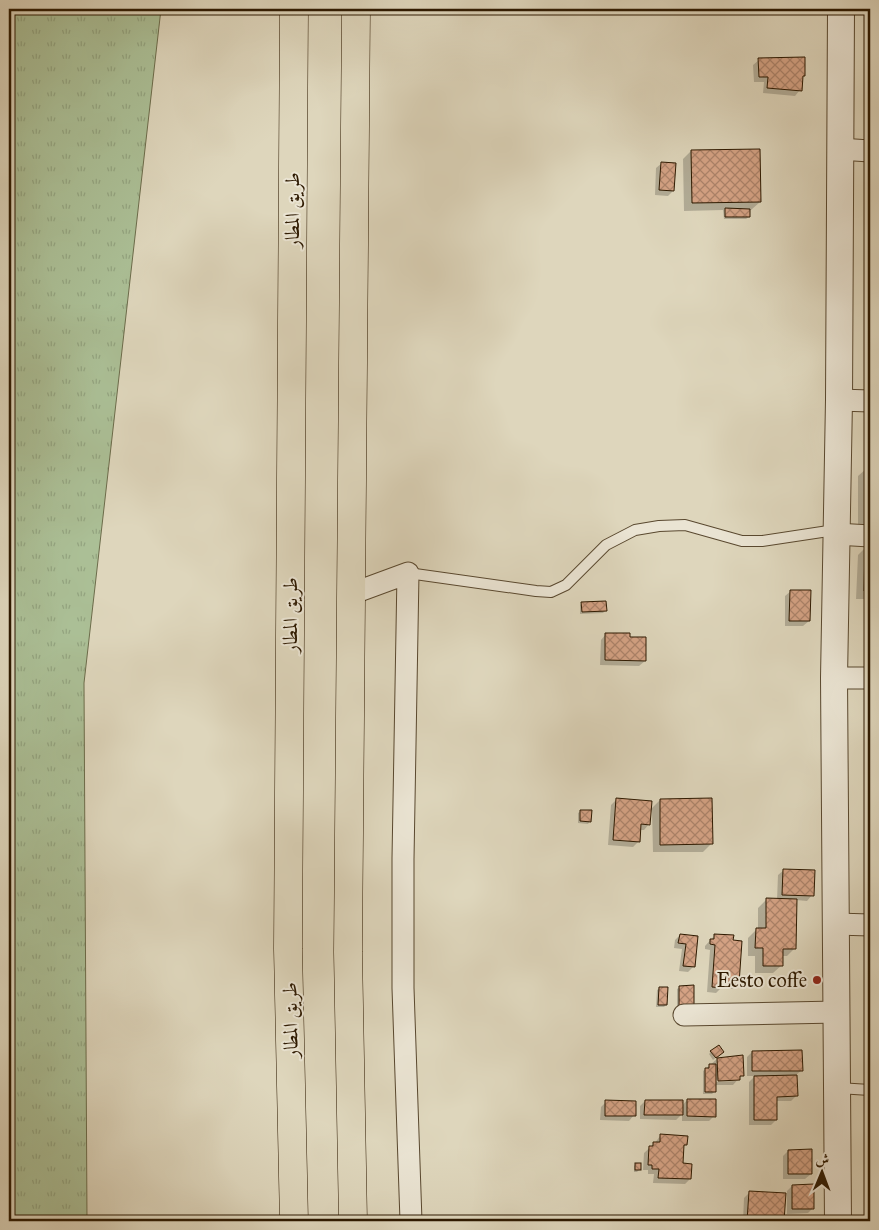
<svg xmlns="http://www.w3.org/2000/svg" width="879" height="1230" viewBox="0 0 879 1230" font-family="'IM FELL Great Primer',Amiri,serif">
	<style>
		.grass { fill: url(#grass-tufts); stroke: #6c6c4b }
		.shadow { fill: #0003; fill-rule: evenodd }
		.building { fill: url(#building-cross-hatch); stroke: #2d1900 }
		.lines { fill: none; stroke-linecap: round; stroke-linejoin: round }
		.service-casing { stroke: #59482f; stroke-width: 12 }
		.minor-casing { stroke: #59482f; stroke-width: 23 }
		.tertiary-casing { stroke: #59482f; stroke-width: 28 }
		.trunk-casing { stroke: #2d1900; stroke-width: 29 }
		.service { stroke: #eae4d3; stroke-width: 10 }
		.minor { stroke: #eae4d3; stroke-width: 21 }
		.tertiary { stroke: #eae4d3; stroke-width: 26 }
		.trunk { stroke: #ded6bc; stroke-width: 28 }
		.poi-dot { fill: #8f2418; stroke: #eae4d3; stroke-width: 2 }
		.labels { text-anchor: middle; stroke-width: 4; stroke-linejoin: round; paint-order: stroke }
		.street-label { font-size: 20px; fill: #2d1900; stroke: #eae4d3 }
		.poi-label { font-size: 20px; fill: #2d1900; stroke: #eae4d3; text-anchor: end }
	</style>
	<defs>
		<pattern id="grass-tufts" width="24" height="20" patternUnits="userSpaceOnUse" patternTransform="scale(1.25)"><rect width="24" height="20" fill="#abbf96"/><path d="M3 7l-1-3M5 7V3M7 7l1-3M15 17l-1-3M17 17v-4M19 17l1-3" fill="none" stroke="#93a480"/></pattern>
		<pattern id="building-cross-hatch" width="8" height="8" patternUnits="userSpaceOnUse" patternTransform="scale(1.25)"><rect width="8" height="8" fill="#d4a284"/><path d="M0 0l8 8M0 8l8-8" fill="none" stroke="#ac836a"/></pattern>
	</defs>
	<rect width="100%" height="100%" fill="#ded6bc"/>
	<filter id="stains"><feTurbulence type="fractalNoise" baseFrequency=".004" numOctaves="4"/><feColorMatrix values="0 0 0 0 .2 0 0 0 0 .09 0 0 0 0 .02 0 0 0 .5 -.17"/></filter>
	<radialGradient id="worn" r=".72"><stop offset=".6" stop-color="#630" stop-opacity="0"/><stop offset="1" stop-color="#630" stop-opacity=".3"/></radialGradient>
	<polygon class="grass" points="9,9 161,9 84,683 87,1221 9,1221"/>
	<g class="shadow">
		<polygon points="759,60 804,75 801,78 800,90 795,96 763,93 764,82 754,82 753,65"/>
		<polygon points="691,151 760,202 751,210 749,210 749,217 746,219 724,219 723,210 684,211 683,159"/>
		<polygon points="662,163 673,191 668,196 655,195 656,168"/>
		<polygon points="870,244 870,278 868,278 868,247"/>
		<polygon points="870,417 870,522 866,527 858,527 858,476 866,469 865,422"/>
		<polygon points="866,547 870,547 870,615 870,599 856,599 858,555"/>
		<polygon points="791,591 809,621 803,626 785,626 785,596"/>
		<polygon points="582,603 605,611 603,613 580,614 580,605"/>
		<polygon points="606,634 629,638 645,661 639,666 600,665 601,640"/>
		<polygon points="616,800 649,824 644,830 639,830 639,841 633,847 608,845 611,805"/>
		<polygon points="660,800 711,844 703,852 653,852 652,810 650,810"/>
		<polygon points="870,800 870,843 868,842 868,802"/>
		<polygon points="581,811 590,821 588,824 578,823 578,813"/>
		<polygon points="784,870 812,895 807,901 796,900 795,948 787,956 782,956 782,965 773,973 755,973 755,956 748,956 748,938 756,930 758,930 758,908 766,900 777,900 778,875"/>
		<polygon points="680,935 697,937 693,967 688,972 679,971 682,949 674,948 675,940"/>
		<polygon points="715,935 738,983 733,989 721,988 716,993 707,992 710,950 705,949 705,946"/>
		<polygon points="680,987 691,1008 677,1008 677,989"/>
		<polygon points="660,988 666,1005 664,1007 656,1007 657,990"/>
		<polygon points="711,1052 720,1054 713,1060 709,1054"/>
		<polygon points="752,1052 802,1070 796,1075 796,1096 791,1101 776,1101 776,1120 771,1125 749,1125 749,1082 755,1076 747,1076 747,1057"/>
		<path d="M 717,1059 L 742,1075 L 733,1085 L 715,1085 L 715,1091 L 712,1094 L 703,1094 L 703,1071 ZM 739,1079 L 736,1081 L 711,1082 L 711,1080 Z"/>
		<polygon points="687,1100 714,1116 709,1121 682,1121 682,1114 676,1120 640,1119 640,1106 645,1101 682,1106"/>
		<polygon points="606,1102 634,1115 629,1121 600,1120 601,1107"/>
		<polygon points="660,1136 686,1144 682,1148 682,1164 690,1179 685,1184 653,1183 654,1174 648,1174 648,1170 643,1170 644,1153 655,1143"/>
		<polygon points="788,1151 811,1174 805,1179 783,1179 783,1156"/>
		<polygon points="636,1164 639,1170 637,1172 634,1172 634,1166"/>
		<polygon points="792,1186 813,1208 808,1213 787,1214 787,1191"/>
		<polygon points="749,1193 784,1194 783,1221 743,1221 744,1198"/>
	</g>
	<g class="building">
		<polygon points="805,57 805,76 803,76 802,91 767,88 768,77 759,77 758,58"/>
		<polygon points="760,149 761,202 692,203 691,150"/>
		<polygon points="661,162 676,163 674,191 659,190"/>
		<polygon points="725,208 750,209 750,217 725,217"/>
		<rect x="866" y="467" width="4" height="53"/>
		<polygon points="865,546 870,546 870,591 864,591"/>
		<polygon points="790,590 811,590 810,621 789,621"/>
		<polygon points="606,601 607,611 582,612 581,602"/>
		<polygon points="605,633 630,633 630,637 646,637 646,661 605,660"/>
		<polygon points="616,798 652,801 650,825 641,824 640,842 613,840"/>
		<polygon points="712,798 713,844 660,845 660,799"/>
		<polygon points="580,810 592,810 591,822 580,821"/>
		<polygon points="783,869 815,870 814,896 782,895"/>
		<polygon points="766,898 797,899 796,949 783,949 783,966 763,966 763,948 755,948 756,928 766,928"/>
		<polygon points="680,934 698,936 695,967 683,966 686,944 678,943"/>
		<polygon points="714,934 734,935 733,940 742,941 739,984 723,983 723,988 712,987 715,945 710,944 710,939 714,939"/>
		<polygon points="694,985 694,1006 679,1006 679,986"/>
		<polygon points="659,987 668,987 667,1005 658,1005"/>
		<polygon points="719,1045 724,1052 716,1058 710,1051"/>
		<polygon points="802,1050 803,1071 752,1071 752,1051"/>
		<polygon points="743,1055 744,1076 740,1076 740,1080 718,1081 717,1058"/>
		<polygon points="709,1064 716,1064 716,1092 705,1092 705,1068 709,1068"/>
		<polygon points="797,1075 798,1096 777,1097 777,1120 754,1120 754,1076"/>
		<polygon points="687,1099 716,1099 716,1117 687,1116"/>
		<polygon points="605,1100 636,1101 636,1116 605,1116"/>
		<polygon points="645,1100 683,1100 683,1115 644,1115"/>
		<polygon points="660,1134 688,1136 687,1145 684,1145 683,1163 692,1164 691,1179 658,1178 659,1169 652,1169 652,1165 648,1165 649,1146 653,1146 653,1142 660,1142"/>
		<polygon points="812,1149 812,1174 788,1174 788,1150"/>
		<rect x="635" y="1163" width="6" height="7"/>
		<polygon points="814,1184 814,1209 792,1209 792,1185"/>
		<polygon points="749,1191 786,1193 784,1221 747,1221"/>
	</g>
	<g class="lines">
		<defs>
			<g id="service">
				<polyline points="408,573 536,591 551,592 566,585 606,545 635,530 659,526 685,525 742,541 762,541 835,530"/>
				<polyline points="838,1088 870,1090"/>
			</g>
			<g id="minor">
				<polyline points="839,149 870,151"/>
				<polyline points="839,400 870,401"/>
				<polyline points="836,534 870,536"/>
				<polyline points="351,594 408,573 403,859 403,988 411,1221"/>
				<polyline points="834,678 870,678"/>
				<polyline points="836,924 870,925"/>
				<polyline points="684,1015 837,1012"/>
			</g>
			<polyline id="tertiary" points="838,1221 834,678 839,400 841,9"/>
			<g id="trunk">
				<polyline points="294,9 288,949 294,1221"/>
				<polyline points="353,1221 348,952 356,9"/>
			</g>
		</defs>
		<use href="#service" class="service-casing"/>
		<use href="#minor" class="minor-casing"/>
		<use href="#tertiary" class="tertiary-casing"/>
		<use href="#trunk" class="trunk-casing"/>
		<use href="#service" class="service"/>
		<use href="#minor" class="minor"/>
		<use href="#tertiary" class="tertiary"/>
		<use href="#trunk" class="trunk"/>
	</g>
	<circle class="poi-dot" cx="817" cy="980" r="5"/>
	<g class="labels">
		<g class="street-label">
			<text transform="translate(292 210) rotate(-90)" y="7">طريق المطار</text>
			<text transform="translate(290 615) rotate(-90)" y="7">طريق المطار</text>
			<text transform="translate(290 1020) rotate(-91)" y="7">طريق المطار</text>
		</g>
		<g class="poi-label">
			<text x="807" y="987">Eesto coffe</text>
		</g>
	</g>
	<rect width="879" height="1230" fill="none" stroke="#ded6bc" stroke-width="30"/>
	<rect x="10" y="10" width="859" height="1210" fill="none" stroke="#2d1900" stroke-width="2.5"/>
	<rect x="15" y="15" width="849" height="1200" fill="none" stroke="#2d1900"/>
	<g transform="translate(822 1172) rotate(1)" stroke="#eae4d3" stroke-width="4" paint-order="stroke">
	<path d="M0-4L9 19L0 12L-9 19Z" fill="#2d1900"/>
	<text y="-8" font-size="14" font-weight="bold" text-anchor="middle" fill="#2d1900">ش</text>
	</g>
	<rect width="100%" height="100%" filter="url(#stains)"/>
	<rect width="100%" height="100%" fill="url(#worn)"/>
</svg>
